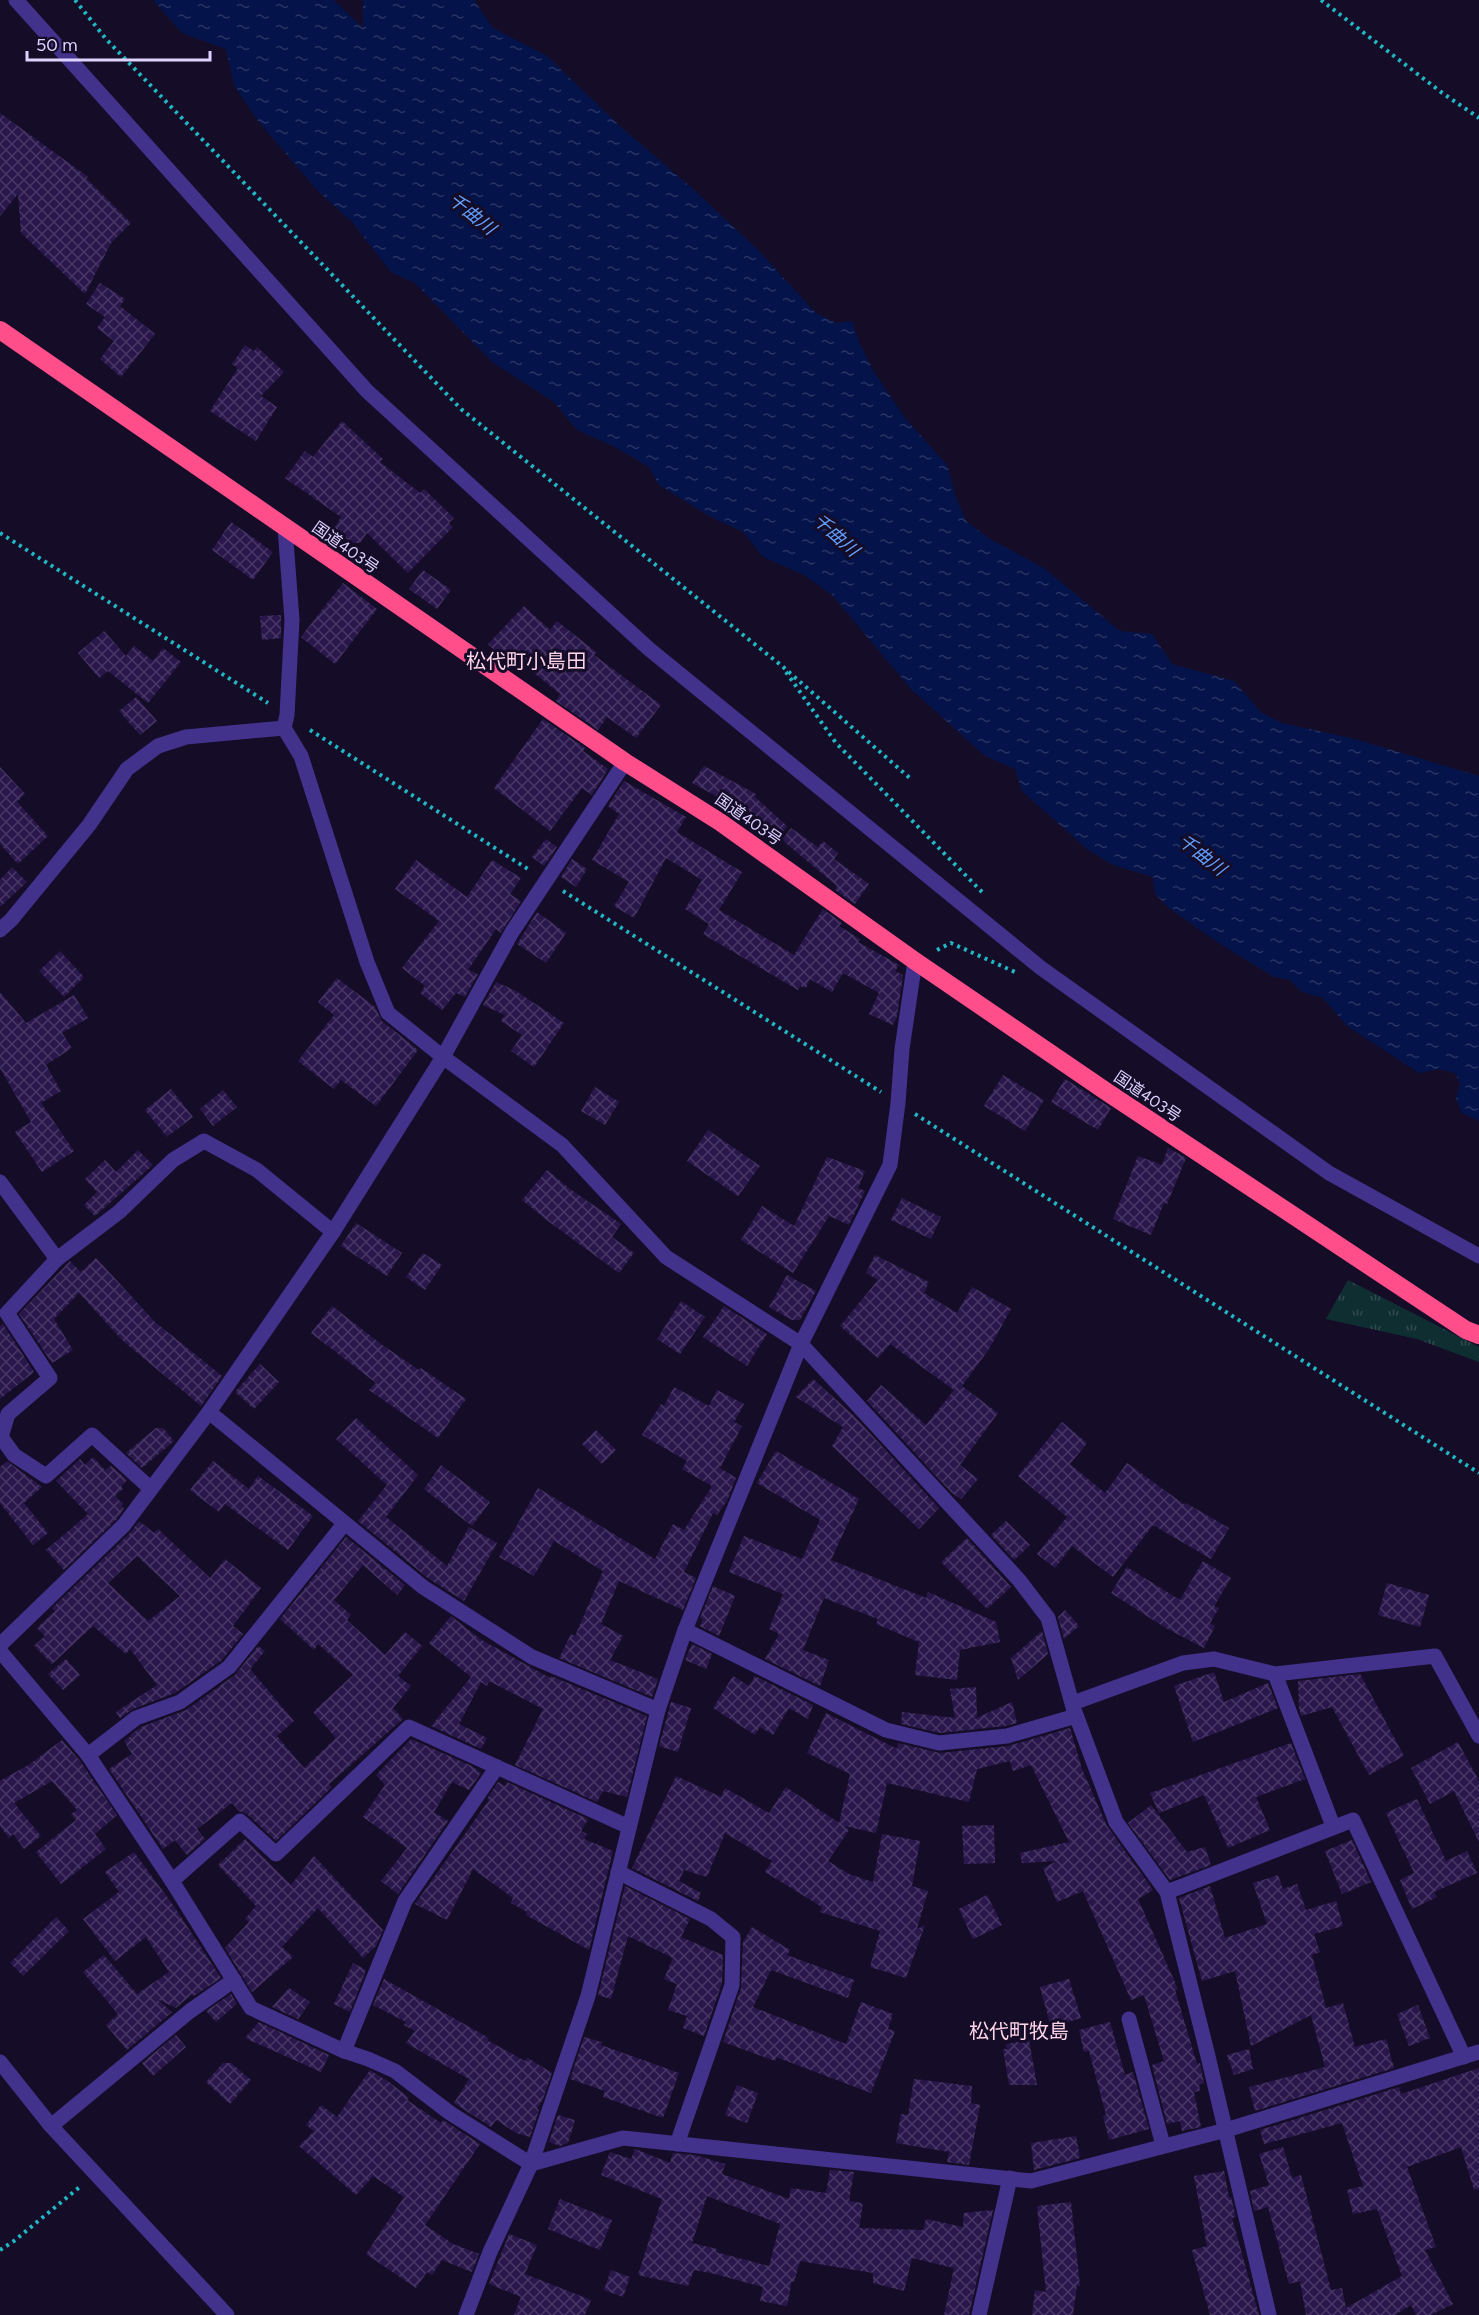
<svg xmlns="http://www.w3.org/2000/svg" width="1479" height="2315" viewBox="0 0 1479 2315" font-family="Figtree,'Noto Sans JP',sans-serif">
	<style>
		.grass { fill: url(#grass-tufts) }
		.water { fill: url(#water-ripples) }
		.building { fill: url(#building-cross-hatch); fill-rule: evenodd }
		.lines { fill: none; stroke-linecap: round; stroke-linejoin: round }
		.path { stroke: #21b7c5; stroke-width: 4; stroke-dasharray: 3 4.5; stroke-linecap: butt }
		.minor { stroke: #43328c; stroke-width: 15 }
		.highway { stroke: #ff4e8a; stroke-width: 18 }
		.labels { text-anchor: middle; stroke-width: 6; stroke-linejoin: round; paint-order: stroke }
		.street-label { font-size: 16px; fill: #ded3ff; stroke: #150d28 }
		.water-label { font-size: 18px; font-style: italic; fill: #619fff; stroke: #150d28 }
		.quarter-label { font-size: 20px; fill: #ffd5ea; stroke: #150d28 }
	</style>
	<defs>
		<pattern id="grass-tufts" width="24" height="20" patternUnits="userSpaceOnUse" patternTransform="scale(1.5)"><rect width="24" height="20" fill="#0f2e32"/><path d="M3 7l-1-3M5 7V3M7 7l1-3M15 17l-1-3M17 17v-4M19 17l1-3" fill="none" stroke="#324b51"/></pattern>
		<pattern id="water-ripples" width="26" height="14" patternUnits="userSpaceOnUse" patternTransform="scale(1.5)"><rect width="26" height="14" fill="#041349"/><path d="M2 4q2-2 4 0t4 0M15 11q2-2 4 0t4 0" fill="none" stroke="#283464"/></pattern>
		<pattern id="building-cross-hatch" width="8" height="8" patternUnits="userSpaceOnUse" patternTransform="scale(1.5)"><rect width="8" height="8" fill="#29164b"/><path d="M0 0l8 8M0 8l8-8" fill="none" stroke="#483766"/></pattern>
	</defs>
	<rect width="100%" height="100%" fill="#150d28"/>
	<polygon class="grass" points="1348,1280 1479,1347 1479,1362 1417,1339 1326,1319"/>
	<polygon class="water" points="153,0 334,0 363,28 363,0 474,0 493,28 547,56 621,127 693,189 757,249 816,313 836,323 852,321 859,342 874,372 905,418 947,465 956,497 966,521 990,539 1044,568 1120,631 1152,634 1172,664 1234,681 1261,712 1282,723 1355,739 1479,776 1479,1121 1462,1113 1456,1099 1460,1084 1455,1073 1439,1069 1419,1073 1347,1026 1323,998 1302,992 1290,980 1274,977 1220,944 1169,908 1155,894 1153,877 1113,865 1087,849 1022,791 1015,769 985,756 912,690 832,595 804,575 763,557 743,532 711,517 659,485 649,467 613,446 577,430 554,402 492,362 415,283 391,272 352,222 317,190 258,121 234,85 226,49 182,33"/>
	<g class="building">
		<polygon points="0,113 88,177 86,178 131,223 111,243 85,294 21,233 18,194 0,216"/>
		<polygon points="100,283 125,299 120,306 155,334 121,377 100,359 114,341 97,328 105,317 86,304"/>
		<polygon points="245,345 254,351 257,347 284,372 261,396 277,407 256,441 210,411 238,368 232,364"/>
		<polygon points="342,421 383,459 380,462 420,493 424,489 454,518 449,523 453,527 408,573 367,533 360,543 352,543 333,530 341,517 285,478 305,451 313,457"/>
		<polygon points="231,522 273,552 253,580 212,550"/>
		<polygon points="423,570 451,590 437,609 409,589"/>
		<polygon points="343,583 377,609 335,664 301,637"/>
		<polygon points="524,606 550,630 557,621 596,652 594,655 661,705 636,738 607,717 598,730 556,701 560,694 511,654 505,660 488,644"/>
		<polygon points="281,615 281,638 262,640 260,616"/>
		<polygon points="104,631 126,656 134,646 153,661 163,648 181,662 148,703 108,671 99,678 78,653"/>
		<polygon points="136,697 157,721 140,735 119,711"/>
		<polygon points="543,719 585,748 583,751 608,769 592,795 582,788 550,831 494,788"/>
		<polygon points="704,766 756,794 755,797 787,826 783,832 692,783"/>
		<polygon points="0,767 25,794 17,802 48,836 18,864 0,844"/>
		<polygon points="624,781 686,817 677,832 742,872 719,910 794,955 823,909 842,923 839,926 860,939 858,942 899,965 895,971 903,975 897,1016 893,1025 869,1014 879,993 843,973 832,992 810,979 806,988 800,986 798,990 703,934 709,924 685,909 702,880 666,858 634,918 614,906 629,882 592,860 619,814 608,806"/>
		<polygon points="791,828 818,847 823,841 838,853 834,859 869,884 855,904 835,890 837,886 782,840"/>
		<polygon points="546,839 557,847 544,866 532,857"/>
		<polygon points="572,859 587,869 576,887 561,877"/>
		<polygon points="416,860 467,897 492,860 521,878 510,894 521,901 501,933 496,929 468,970 478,974 465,997 456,993 442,1010 420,993 425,986 402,968 439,921 395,889"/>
		<polygon points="12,867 27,882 0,907 0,880"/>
		<polygon points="537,912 566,933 546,963 517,944"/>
		<polygon points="60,951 84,977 64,997 39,971"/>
		<polygon points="337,978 375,1007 382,1021 418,1050 376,1106 341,1080 334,1089 298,1061 334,1015 318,1002"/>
		<polygon points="496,982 516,991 564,1023 534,1067 511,1051 522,1035 501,1021 505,1015 483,1005"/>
		<polygon points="0,992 26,1023 74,995 88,1018 62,1033 72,1048 46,1065 61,1091 41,1103 74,1151 42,1172 15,1132 31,1122 0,1068"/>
		<polygon points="1003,1075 1044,1100 1025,1131 984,1106"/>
		<polygon points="1065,1079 1111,1108 1098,1130 1051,1102"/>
		<polygon points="595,1087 619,1102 605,1125 581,1111"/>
		<polygon points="171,1089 193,1117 167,1137 145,1110"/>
		<polygon points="223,1090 237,1107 213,1126 200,1109"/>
		<polygon points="708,1130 760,1166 738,1196 687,1161"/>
		<polygon points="1168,1148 1186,1158 1167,1204 1164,1203 1151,1235 1113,1219 1138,1156 1162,1165"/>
		<polygon points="138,1150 153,1165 95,1216 84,1205 97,1192 85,1179 105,1160 116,1172"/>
		<polygon points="827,1157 865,1171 858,1188 865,1191 849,1225 829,1216 793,1273 741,1240 762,1206 794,1226"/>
		<polygon points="547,1170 570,1189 621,1224 612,1237 634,1253 619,1273 548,1221 522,1200"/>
		<polygon points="902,1198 941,1217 931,1239 891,1220"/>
		<polygon points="356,1223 402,1253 387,1276 341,1246"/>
		<polygon points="423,1253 442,1265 425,1290 406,1277"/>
		<polygon points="875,1255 929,1282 924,1293 957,1313 972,1287 1011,1309 989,1349 962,1386 998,1413 960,1465 978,1479 961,1499 952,1493 867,1401 881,1385 926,1425 954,1390 890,1344 878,1358 840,1326 878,1280 866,1273"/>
		<polygon points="96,1258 155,1322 222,1376 201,1406 123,1341 79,1293 54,1319 73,1350 52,1363 19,1314 70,1261 81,1272"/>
		<polygon points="787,1275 816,1291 800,1320 792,1320 769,1307"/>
		<polygon points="681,1301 705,1317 680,1354 657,1339"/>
		<polygon points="332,1306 381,1344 419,1370 421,1368 466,1399 438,1438 369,1390 376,1383 311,1333"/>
		<polygon points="724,1306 767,1334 747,1366 703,1337"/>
		<polygon points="3,1324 34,1372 0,1399 0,1326"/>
		<polygon points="260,1364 279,1382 254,1409 235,1392"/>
		<polygon points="813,1379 854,1416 939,1508 919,1529 832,1446 843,1427 796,1397"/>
		<polygon points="674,1387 709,1406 717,1390 744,1404 734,1422 742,1426 720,1468 736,1478 727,1501 717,1515 713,1513 684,1572 696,1578 683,1610 619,1581 601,1624 623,1636 610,1660 658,1679 652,1697 559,1658 571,1634 575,1636 603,1571 554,1541 534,1576 499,1557 538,1488 655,1559 673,1524 684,1530 712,1486 682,1469 687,1461 642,1435 661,1404 664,1406"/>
		<polygon points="356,1418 418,1475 386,1517 447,1566 469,1527 497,1543 464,1601 429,1579 358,1521 387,1485 336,1439"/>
		<polygon points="1062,1422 1087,1443 1070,1464 1105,1493 1127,1463 1185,1505 1186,1503 1229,1528 1211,1559 1153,1525 1113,1577 1072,1546 1055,1568 1037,1554 1067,1517 1018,1476"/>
		<polygon points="156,1428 163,1428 174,1441 142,1468 126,1453"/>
		<polygon points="596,1430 616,1450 602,1464 582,1444"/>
		<polygon points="776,1451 859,1499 831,1560 926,1598 928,1592 996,1622 1000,1642 960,1650 957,1680 915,1675 919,1642 876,1624 878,1619 824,1598 803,1650 829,1660 820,1686 765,1659 779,1634 769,1629 783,1594 729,1572 744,1536 802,1559 820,1520 757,1483"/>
		<polygon points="93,1457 105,1470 111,1466 127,1480 121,1486 123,1489 115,1496 123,1504 121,1506 124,1508 117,1519 64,1570 46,1550 88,1514 56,1481 80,1459 85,1465"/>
		<polygon points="7,1461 42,1487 24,1503 48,1533 33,1545 0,1503 0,1467"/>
		<polygon points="213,1461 249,1489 258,1476 313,1516 288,1550 225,1504 219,1512 190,1490"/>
		<polygon points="441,1465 490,1502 472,1526 424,1489"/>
		<path d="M 139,1521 L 154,1533 L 158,1529 L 210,1578 L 225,1559 L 261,1588 L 233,1626 L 243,1634 L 222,1660 L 175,1693 L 133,1709 L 120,1718 L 116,1712 L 157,1685 L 130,1649 L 126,1654 L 93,1626 L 52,1664 L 34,1646 L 45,1636 L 37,1628 L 55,1611 L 52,1608 L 131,1532 ZM 137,1556 L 180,1596 L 148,1621 L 108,1583 Z"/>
		<polygon points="1006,1521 1030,1545 1014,1560 991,1535"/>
		<polygon points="346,1537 405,1585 397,1595 363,1565 334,1600 351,1615 347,1620 385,1655 405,1632 422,1646 398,1676 411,1686 393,1708 403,1719 329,1784 332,1787 276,1841 247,1814 239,1811 232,1803 197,1829 205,1839 187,1855 175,1840 163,1849 109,1769 132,1754 124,1741 131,1736 130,1735 141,1727 186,1710 235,1675 258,1646 265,1651 250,1669 294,1721 277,1736 304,1768 336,1738 313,1712 353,1675 318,1644 314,1650 280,1619"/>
		<polygon points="967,1538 1011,1587 987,1609 941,1562"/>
		<polygon points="1203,1561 1231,1578 1214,1606 1219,1608 1210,1623 1215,1626 1204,1648 1164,1627 1111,1593 1127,1567 1180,1600"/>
		<polygon points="1387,1583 1429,1595 1420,1627 1378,1615"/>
		<polygon points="713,1586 735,1596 719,1636 700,1626 703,1619 700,1618"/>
		<polygon points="1065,1610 1079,1626 1064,1639 1058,1617"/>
		<polygon points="451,1616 480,1639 550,1678 551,1676 647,1716 627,1797 603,1791 597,1802 515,1765 543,1709 489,1681 487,1686 481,1682 459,1724 487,1738 481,1749 431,1726 471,1677 429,1643"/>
		<polygon points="1042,1631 1048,1654 1018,1680 1011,1658"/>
		<polygon points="692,1644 712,1654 706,1669 685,1660"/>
		<polygon points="66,1659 80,1675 63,1690 48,1674"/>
		<polygon points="1214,1672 1224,1702 1268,1683 1278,1708 1193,1742 1174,1686"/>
		<polygon points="1360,1674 1404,1756 1369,1775 1332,1707 1301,1716 1299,1708 1298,1681"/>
		<polygon points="733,1676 749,1686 755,1676 813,1705 808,1719 789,1708 773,1735 760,1727 755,1735 713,1708"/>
		<polygon points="976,1687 977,1716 972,1720 1012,1702 1017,1723 1005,1726 940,1733 901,1724 902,1712 955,1718 950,1689"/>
		<polygon points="671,1702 691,1708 678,1752 659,1746"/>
		<polygon points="826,1713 897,1749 898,1743 940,1753 1008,1746 1070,1728 1082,1769 1107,1826 1153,1890 1138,1899 1178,1989 1175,1990 1197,2064 1200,2063 1204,2083 1199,2085 1200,2091 1194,2092 1201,2127 1182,2131 1180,2121 1167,2124 1152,2065 1164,2061 1144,1995 1131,2000 1083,1891 1057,1902 1043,1868 1057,1861 1022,1863 1020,1853 1069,1842 1031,1765 1013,1771 1010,1761 977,1769 969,1802 887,1783 876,1833 844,1826 849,1830 828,1861 849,1874 873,1882 882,1834 920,1841 912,1886 928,1891 917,1929 925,1925 906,1978 870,1967 880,1931 820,1912 822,1907 765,1872 772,1861 725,1833 707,1877 684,1870 679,1881 701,1893 698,1901 632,1868 676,1776 721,1797 725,1788 769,1813 786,1787 839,1823 850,1774 807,1753"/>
		<polygon points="411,1739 472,1766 481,1773 469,1790 452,1782 434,1812 448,1821 398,1894 381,1881 407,1848 363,1817 385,1785 376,1775"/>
		<polygon points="62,1740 80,1761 117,1815 95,1834 106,1849 61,1884 36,1852 76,1820 71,1814 77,1810 52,1781 14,1803 41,1836 24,1849 13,1834 9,1838 0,1826 0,1781 30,1764"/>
		<polygon points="1458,1742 1479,1781 1479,1842 1454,1791 1430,1804 1411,1768"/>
		<polygon points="1291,1743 1305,1779 1256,1797 1270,1830 1228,1848 1204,1795 1159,1813 1150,1793"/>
		<polygon points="498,1782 505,1786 507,1782 588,1819 581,1831 587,1834 584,1839 613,1851 589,1950 526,1915 527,1912 511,1903 513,1898 473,1869 447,1920 415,1904 489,1800 487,1799"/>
		<polygon points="1417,1799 1446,1861 1467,1851 1477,1873 1434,1892 1437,1897 1412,1909 1400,1880 1414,1873 1386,1813"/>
		<polygon points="1151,1805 1187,1852 1205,1847 1211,1865 1170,1880 1128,1823"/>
		<polygon points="994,1825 995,1863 964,1864 962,1826"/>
		<polygon points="245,1839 291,1885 314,1856 383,1930 376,1946 363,1958 318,1908 282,1947 293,1957 252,1992 225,1948 249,1922 245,1919 256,1906 218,1865"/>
		<polygon points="1352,1840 1371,1882 1342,1894 1325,1851"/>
		<polygon points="134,1852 173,1905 221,1978 194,1996 192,1994 176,2008 157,1999 172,2012 127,2050 106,2025 118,2014 83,1972 104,1955 137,1994 169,1972 146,1937 115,1961 83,1919 119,1892 105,1872"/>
		<polygon points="1278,1875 1283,1889 1297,1884 1306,1910 1336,1901 1343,1926 1314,1934 1320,1952 1312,1955 1326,2008 1343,2003 1355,2047 1386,2039 1394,2068 1255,2111 1249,2087 1325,2067 1311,2015 1251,2046 1235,1971 1202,1981 1179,1898 1210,1886 1225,1938 1267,1924 1253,1883"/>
		<polygon points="625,1886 690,1919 681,1937 723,1955 722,1983 704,2036 683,2028 687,2016 668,2010 677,1984 664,1979 673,1958 628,1936 611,1999 598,1995"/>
		<polygon points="987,1895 1002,1925 973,1939 959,1909"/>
		<polygon points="56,1917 69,1931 23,1976 10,1963"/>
		<polygon points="752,1927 790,1950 787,1955 854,1980 848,1998 771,1970 753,2007 846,2044 861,2002 893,2014 888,2029 895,2031 871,2093 776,2057 775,2061 723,2042 741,1988 743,1942"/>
		<polygon points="353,1963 366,1970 350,2012 334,2004"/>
		<polygon points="384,1979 489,2038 487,2040 525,2061 528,2058 552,2073 543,2099 537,2109 539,2110 530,2137 516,2133 496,2120 491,2127 454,2103 469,2079 406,2043 415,2031 404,2025 406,2022 373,2005"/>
		<polygon points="1069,1979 1081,2018 1051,2027 1040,1987"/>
		<polygon points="289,1988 310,2002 298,2019 272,2007"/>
		<polygon points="231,1994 237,2004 216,2022 206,2011"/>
		<polygon points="1418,2005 1430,2038 1409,2046 1397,2014"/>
		<polygon points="259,2022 329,2055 321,2072 245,2038"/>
		<polygon points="1110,2022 1125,2075 1133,2072 1149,2129 1109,2140 1103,2116 1106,2115 1089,2051 1084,2052 1079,2030"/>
		<polygon points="176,2035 186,2047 153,2076 142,2063"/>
		<polygon points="584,2037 602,2042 601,2045 679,2073 663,2118 603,2097 605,2091 570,2079"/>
		<polygon points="1029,2040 1037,2085 1009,2085 1003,2049 1007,2049 1006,2044"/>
		<polygon points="1249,2049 1253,2069 1234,2075 1227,2055"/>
		<polygon points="223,2063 231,2063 251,2080 230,2104 206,2082"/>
		<polygon points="1479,2068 1479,2189 1474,2190 1461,2147 1407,2167 1436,2247 1425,2250 1453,2304 1431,2315 1416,2315 1411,2305 1395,2315 1306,2315 1300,2281 1289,2284 1268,2207 1254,2211 1250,2191 1269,2185 1259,2154 1283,2147 1292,2178 1301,2175 1331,2290 1342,2288 1346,2308 1402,2276 1377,2209 1353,2214 1347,2190 1363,2186 1342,2123 1264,2144 1260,2130 1399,2087 1401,2094"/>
		<polygon points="370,2070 389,2082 409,2098 407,2100 441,2123 443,2120 480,2144 425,2225 453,2244 479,2254 472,2272 442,2260 432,2275 427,2272 416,2288 366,2254 404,2197 373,2176 356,2195 299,2146 314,2131 306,2125 321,2105 337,2117"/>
		<polygon points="914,2079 972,2086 971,2103 980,2105 969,2165 947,2162 949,2152 896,2143 901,2114 908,2115"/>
		<polygon points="737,2085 758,2093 747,2123 725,2115"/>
		<polygon points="558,2115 575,2120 568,2143 560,2146 549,2142"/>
		<polygon points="1076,2136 1080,2158 1034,2170 1031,2143"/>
		<path d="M 635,2149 L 670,2163 L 673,2153 L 695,2155 L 725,2164 L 722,2174 L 789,2199 L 791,2188 L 826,2193 L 830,2170 L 854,2172 L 849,2201 L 863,2203 L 859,2228 L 923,2230 L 926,2219 L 963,2227 L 964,2213 L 993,2210 L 969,2315 L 944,2315 L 954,2268 L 912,2258 L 904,2291 L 873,2283 L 873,2273 L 800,2261 L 794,2282 L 792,2281 L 787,2306 L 760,2301 L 763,2287 L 711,2273 L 694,2270 L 688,2286 L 638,2275 L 662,2199 L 601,2175 L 610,2152 L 631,2159 ZM 707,2196 L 780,2224 L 769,2266 L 716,2252 L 717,2249 L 692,2243 Z"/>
		<polygon points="1224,2171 1229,2197 1231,2197 1236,2217 1232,2218 1259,2315 1210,2315 1192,2250 1207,2246 1194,2176"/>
		<polygon points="560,2199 612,2220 600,2250 548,2229"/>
		<polygon points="1071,2202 1080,2286 1077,2286 1073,2315 1032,2315 1035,2290 1046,2292 1037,2206"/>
		<polygon points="509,2234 537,2245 525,2274 591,2300 585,2315 514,2315 521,2297 489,2284"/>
		<polygon points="611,2270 630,2277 623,2297 604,2290"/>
	</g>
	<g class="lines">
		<g class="path">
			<polyline points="75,0 106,39 461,409 782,666 912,780"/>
			<polyline points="1321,0 1441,92 1479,118"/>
			<polyline points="0,533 268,703"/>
			<polyline points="786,672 836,743 982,892"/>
			<polyline points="310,730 531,871"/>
			<polyline points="563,891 881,1092"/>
			<polyline points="937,950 951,943 1015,972"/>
			<polyline points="915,1114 1479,1473"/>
			<polyline points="0,2250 14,2241 82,2185"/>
		</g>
		<g class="minor">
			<polyline points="16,0 367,391 649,649 1041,968 1329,1173 1479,1256"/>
			<polyline points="285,528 292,620 287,715 284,728 301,756 367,962 388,1013 443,1057 562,1145 666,1257 801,1344 1019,1580 1048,1618 1073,1707 1116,1822 1167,1892 1207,2052 1269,2315"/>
			<polyline points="0,930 11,920 89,825 127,769 158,746 186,737 284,728"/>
			<polyline points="0,1182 57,1259 119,1212 173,1160 204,1141 257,1170 333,1232"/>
			<polyline points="57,1259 7,1313 50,1378 8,1414 1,1437 14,1455 46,1476 92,1435 151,1489"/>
			<polyline points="209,1412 423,1587 532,1657 658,1710"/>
			<polyline points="685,1630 886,1730 939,1743 1007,1736 1076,1716"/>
			<polyline points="0,1645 124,1525 209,1412 333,1232 443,1057 512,932 625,762"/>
			<polyline points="0,1651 88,1755 172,1881 251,2008 344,2051 368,2059 395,2071 450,2113 531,2164 623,2138 1031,2181 1226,2130 1479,2052"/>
			<polyline points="1275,1674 1333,1826"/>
			<polyline points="1073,1703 1183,1663 1214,1659 1275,1674 1435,1656 1479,1736"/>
			<polyline points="88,1755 136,1718 180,1702 229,1667 344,1524"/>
			<polyline points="618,1872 711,1919 733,1937 732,1985 677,2144"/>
			<polyline points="172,1881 240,1821 276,1854 409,1727 629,1827"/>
			<polyline points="1167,1892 1353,1820 1464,2057"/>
			<polyline points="1129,2019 1163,2145"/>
			<polyline points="344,2051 405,1901 497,1767"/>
			<polyline points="0,2062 51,2126 227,2315"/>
			<polyline points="51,2126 190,2011 234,1980"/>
			<polyline points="466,2315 490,2252 531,2164 588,1996 658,1710 685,1630 801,1344 890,1165 898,1103 902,1049 915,961"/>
			<polyline points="979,2315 1010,2178"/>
		</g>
		<polyline class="highway" points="0,330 625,762 720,822 915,961 1107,1092 1466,1330 1479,1335"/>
	</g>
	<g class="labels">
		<g class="street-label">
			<text transform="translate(346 547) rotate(35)" y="6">国道403号</text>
			<text transform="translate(749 819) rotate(35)" y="6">国道403号</text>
			<text transform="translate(1148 1096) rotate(34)" y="6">国道403号</text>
		</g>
		<g class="water-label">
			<text transform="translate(472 214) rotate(39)" y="6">千曲川</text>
			<text transform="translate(836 535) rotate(42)" y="6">千曲川</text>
			<text transform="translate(1202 855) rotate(38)" y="6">千曲川</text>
		</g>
		<g class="quarter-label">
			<text x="526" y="668">松代町小島田</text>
			<text x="1019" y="2038">松代町牧島</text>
		</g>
	</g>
	<path d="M27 51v9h183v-9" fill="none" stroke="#ded3ff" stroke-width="3"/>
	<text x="36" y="51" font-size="18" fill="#ded3ff" stroke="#150d28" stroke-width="4.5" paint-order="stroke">50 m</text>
</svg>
